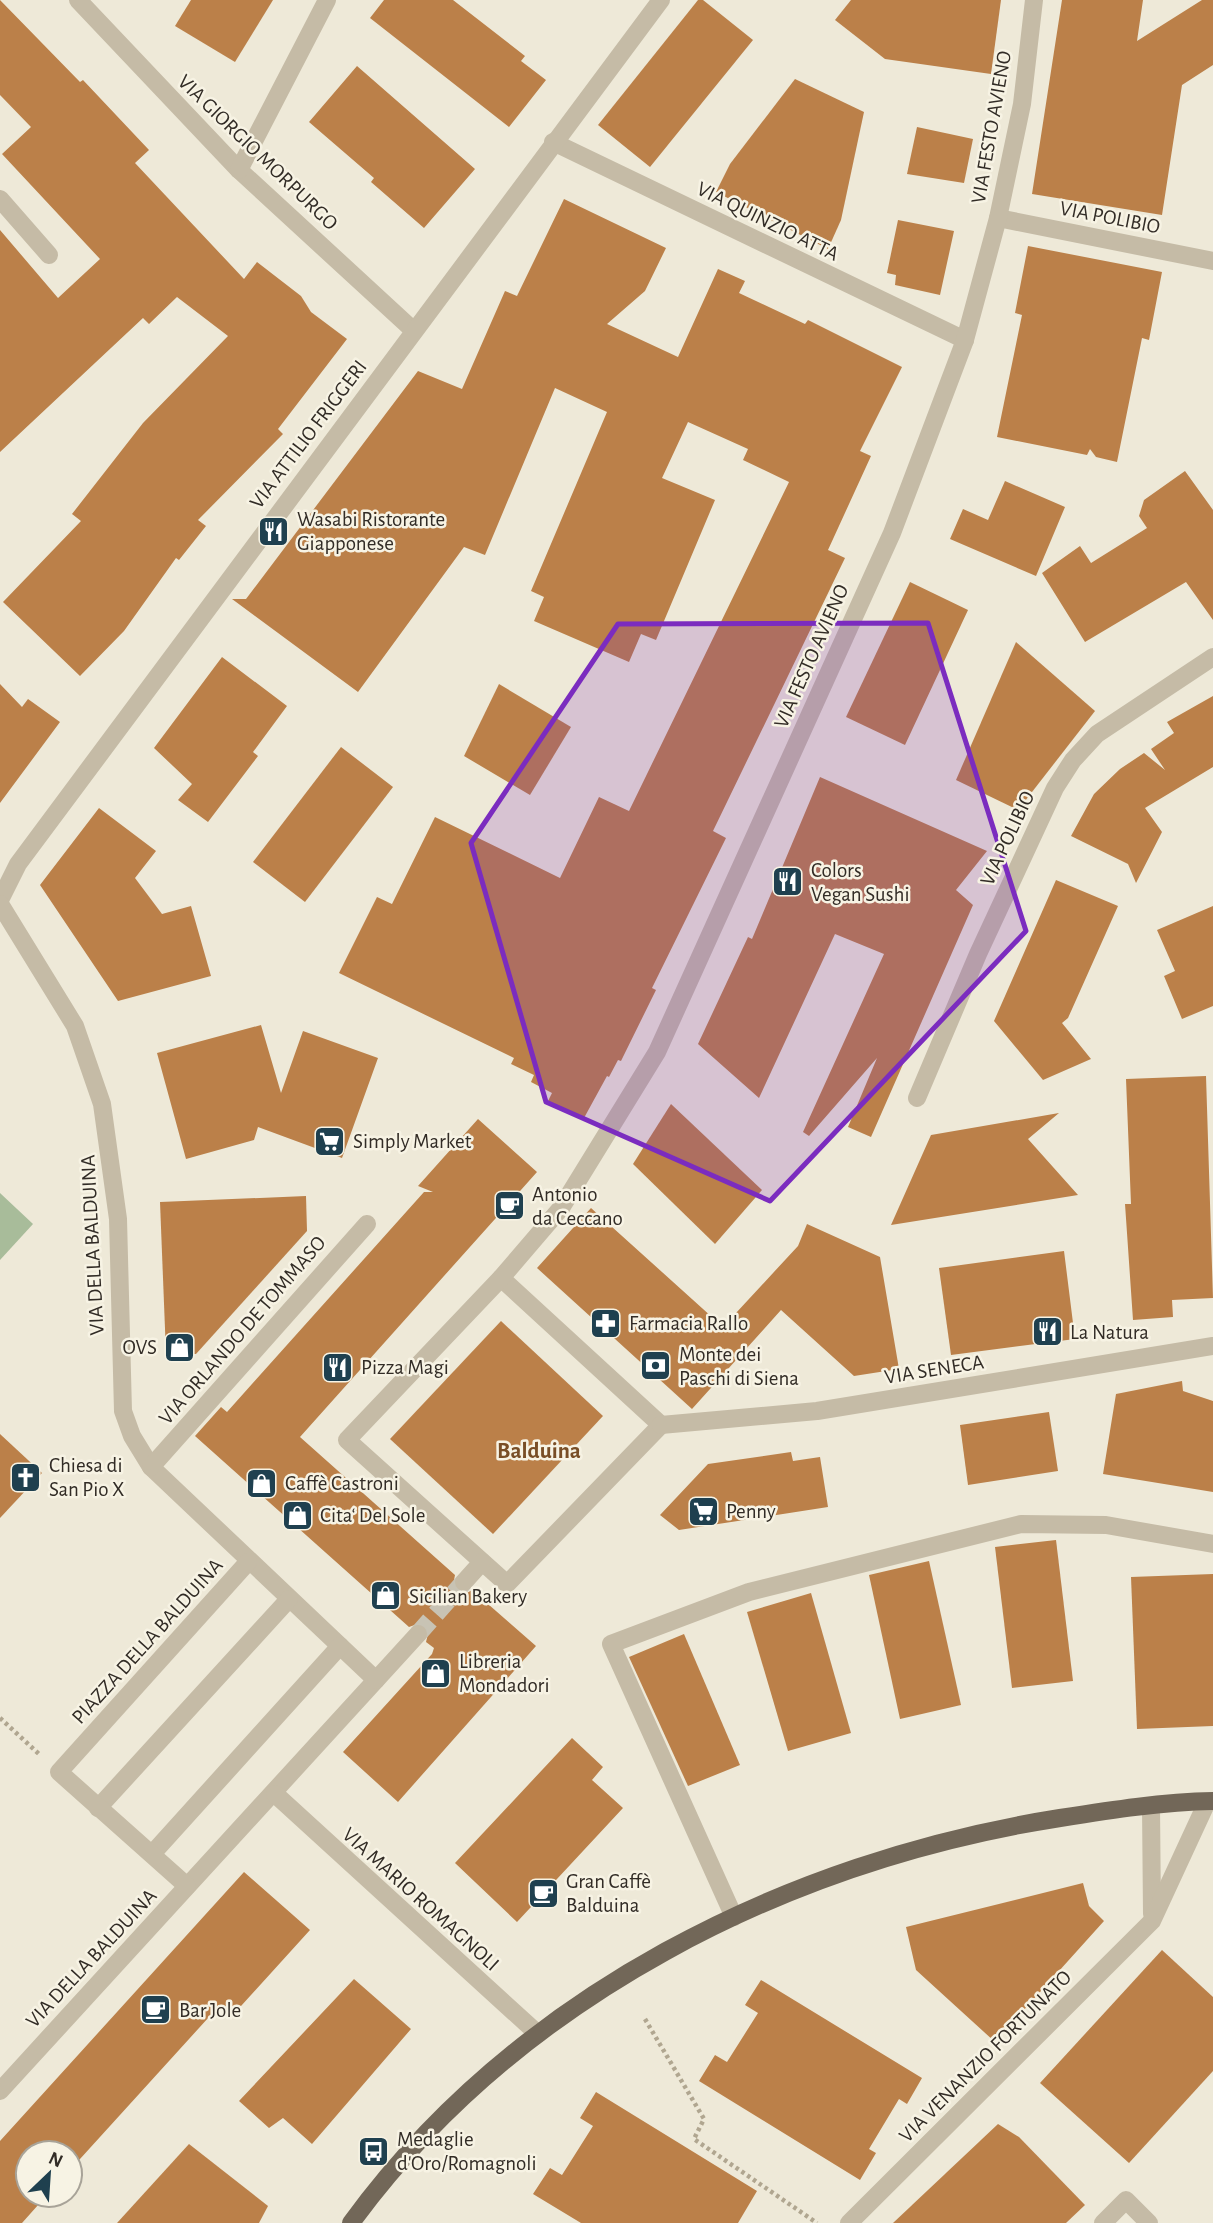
<svg xmlns="http://www.w3.org/2000/svg" width="1213" height="2223" viewBox="0 0 1213 2223" font-family="'Alegreya Sans',sans-serif">
	<style>
		.pitch { fill: #a8bc9a }
		.building { fill: #bb8049 }
		.lines { fill: none; stroke-linecap: round; stroke-linejoin: round }
		.minor-tunnel { stroke: #c8c3b4; stroke-width: 18; stroke-dasharray: 18 9; stroke-linecap: butt }
		.path { stroke: #b0a690; stroke-width: 4.5; stroke-dasharray: 3.5 3.5; stroke-linecap: butt }
		.minor { stroke: #c5bba6; stroke-width: 18 }
		.major { stroke: #726758; stroke-width: 18 }
		.marked { fill: #7b2cbf; fill-opacity: 0.2; stroke: #7b2cbf; stroke-width: 5; stroke-linejoin: round }
		.labels { text-anchor: middle; stroke-width: 5; stroke-linejoin: round; paint-order: stroke }
		.street-label { font-size: 21px; fill: #322c26; stroke: #f7f3e4 }
		.poi-label { font-size: 21px; fill: #322c26; stroke: #f7f3e4; text-anchor: start }
		.neighbourhood-label { font-size: 23px; font-weight: bold; fill: #794e26; stroke: #f7f3e4 }
	</style>
	<rect width="100%" height="100%" fill="#eee9d8"/>
	<polygon class="pitch" points="0,1193 33,1224 0,1260"/>
	<g class="building">
		<polygon points="0,0 80,82 83,80 149,150 135,163 244,279 257,262 301,296 311,312 347,339 278,429 283,434 198,520 206,526 179,560 176,558 124,631 80,676 3,602 81,521 72,514 143,423 228,336 177,297 149,324 143,318 0,452 0,230 58,298 100,259 2,154 31,127 0,95"/>
		<polygon points="191,0 273,0 235,62 175,26"/>
		<polygon points="384,0 453,0 525,56 521,61 546,80 509,127 370,18"/>
		<polygon points="698,0 703,0 753,40 650,167 598,125"/>
		<polygon points="851,0 1001,0 991,74 885,59 835,20"/>
		<polygon points="1062,0 1143,0 1137,41 1202,0 1213,0 1213,65 1182,85 1162,215 1032,194"/>
		<polygon points="357,66 475,169 424,228 371,182 374,178 309,122"/>
		<polygon points="795,79 864,112 841,220 828,249 716,192 730,164"/>
		<polygon points="917,127 973,139 964,183 907,174"/>
		<polygon points="564,199 666,248 645,291 607,324 678,357 718,269 745,281 739,293 805,324 808,320 902,367 860,451 871,456 828,550 845,558 713,831 726,838 652,988 656,990 621,1061 618,1060 609,1077 607,1076 584,1118 548,1101 552,1093 531,1082 534,1075 511,1064 514,1058 339,973 377,897 392,904 435,817 560,878 599,797 629,811 789,482 743,460 748,449 688,422 662,478 715,500 656,640 641,634 629,662 534,621 544,597 531,591 607,412 555,388 485,555 464,547 358,692 232,599 246,599 418,371 462,389 505,291 517,296"/>
		<polygon points="898,220 954,231 940,295 895,285 896,275 887,273"/>
		<polygon points="1028,246 1162,272 1149,340 1142,338 1117,462 1096,457 1090,449 1087,455 997,437 1022,315 1015,313"/>
		<polygon points="1185,471 1213,510 1213,620 1186,582 1085,642 1042,573 1080,546 1091,563 1147,528 1139,516 1144,500"/>
		<polygon points="1005,481 1065,507 1036,576 950,539 963,509 988,520"/>
		<polygon points="910,582 968,610 905,745 846,717"/>
		<polygon points="1016,642 1095,711 1018,810 956,780"/>
		<polygon points="222,657 287,706 253,752 258,756 208,822 178,800 192,784 154,748"/>
		<polygon points="0,684 22,707 28,699 60,722 0,803"/>
		<polygon points="499,684 571,727 530,795 464,756"/>
		<polygon points="1213,696 1213,767 1145,808 1162,832 1136,883 1128,864 1071,836 1094,794 1120,769 1144,753 1165,770 1151,749 1174,733 1167,722"/>
		<polygon points="341,747 393,787 305,902 253,862"/>
		<polygon points="820,777 987,851 956,890 973,905 871,1137 848,1127 877,1058 809,1136 803,1132 884,954 835,934 759,1098 698,1044 748,937 752,939"/>
		<polygon points="99,808 156,851 135,878 162,914 191,906 211,976 118,1001 40,885"/>
		<polygon points="1056,880 1118,906 1068,1018 1062,1023 1091,1059 1043,1080 994,1021"/>
		<polygon points="1213,906 1213,1006 1182,1019 1164,976 1175,971 1157,930"/>
		<polygon points="261,1025 281,1093 303,1031 378,1058 342,1158 258,1127 254,1140 186,1159 157,1053"/>
		<polygon points="1206,1076 1213,1298 1172,1300 1173,1317 1133,1320 1125,1204 1131,1204 1126,1079"/>
		<polygon points="671,1104 762,1190 715,1244 633,1164"/>
		<polygon points="1059,1113 1028,1139 1078,1195 891,1225 931,1135"/>
		<polygon points="478,1119 537,1172 300,1437 455,1575 453,1585 457,1591 467,1593 472,1590 536,1646 398,1802 343,1752 432,1654 434,1648 426,1642 429,1630 420,1623 409,1627 195,1436 221,1407 227,1412 424,1192 433,1192 418,1186"/>
		<polygon points="306,1196 307,1231 196,1354 166,1354 160,1202"/>
		<polygon points="591,1208 723,1327 798,1246 807,1224 880,1257 899,1369 854,1376 781,1310 692,1409 537,1268"/>
		<polygon points="1064,1251 1075,1339 951,1355 939,1268"/>
		<polygon points="501,1321 603,1416 493,1534 390,1439"/>
		<polygon points="1182,1381 1183,1391 1213,1401 1213,1492 1103,1474 1116,1394"/>
		<polygon points="1049,1412 1058,1471 968,1485 960,1425"/>
		<polygon points="0,1434 42,1473 0,1518"/>
		<polygon points="791,1452 793,1461 820,1457 828,1507 679,1530 660,1515 708,1464"/>
		<polygon points="1056,1540 1073,1681 1012,1688 995,1547"/>
		<polygon points="929,1561 961,1705 900,1719 869,1575"/>
		<polygon points="1213,1574 1213,1726 1137,1729 1131,1577"/>
		<polygon points="811,1593 851,1733 788,1751 747,1612"/>
		<polygon points="684,1634 740,1765 688,1786 629,1657"/>
		<polygon points="572,1738 603,1767 592,1780 623,1808 517,1922 455,1863"/>
		<polygon points="244,1872 310,1930 231,2017 219,2006 70,2170 70,2153 28,2153 28,2195 47,2195 22,2223 0,2223 0,2141"/>
		<polygon points="1083,1883 1089,1906 1104,1921 995,2042 916,1970 906,1927"/>
		<polygon points="1162,1950 1213,1997 1213,2071 1129,2163 1040,2083"/>
		<polygon points="354,1979 411,2029 312,2144 283,2118 269,2128 239,2101"/>
		<polygon points="761,1980 922,2078 907,2104 899,2099 869,2149 876,2153 860,2180 699,2081 715,2055 727,2062 758,2013 745,2005"/>
		<polygon points="596,2092 757,2191 738,2223 581,2223 533,2194 550,2168 562,2175 593,2126 580,2118"/>
		<polygon points="998,2124 1019,2137 1085,2205 1066,2223 893,2223"/>
		<polygon points="189,2144 268,2206 259,2223 117,2223"/>
	</g>
	<g class="lines">
		<polyline class="minor-tunnel" points="418,1634 464,1582"/>
		<g class="path">
			<polyline points="0,1718 40,1755"/>
			<polyline points="645,2019 704,2119 694,2139 817,2223"/>
		</g>
		<g class="minor">
			<polyline points="78,0 239,170 413,330"/>
			<polyline points="553,142 965,340"/>
			<polyline points="239,170 327,0"/>
			<polyline points="0,199 49,255"/>
			<polyline points="998,218 1213,261"/>
			<polyline points="0,900 18,864 661,0"/>
			<polyline points="0,904 75,1026 102,1104 118,1219 123,1411 132,1436 151,1467 376,1680 0,2091"/>
			<polyline points="917,1098 978,954 1055,788 1073,760 1097,734 1213,657"/>
			<polyline points="501,1278 661,1425"/>
			<polyline points="661,1425 507,1584 347,1440 501,1278 561,1208 657,1052 892,533 965,340 998,218 1022,104 1034,0"/>
			<polyline points="661,1425 817,1411 1213,1346"/>
			<polyline points="151,1467 367,1224"/>
			<polyline points="464,1582 482,1562"/>
			<polyline points="376,1680 418,1634"/>
			<polyline points="275,1794 538,2034"/>
			<polyline points="1151,1806 1152,1914"/>
			<polyline points="98,1808 289,1599"/>
			<polyline points="152,1854 340,1646"/>
			<polyline points="187,1886 59,1772 248,1562"/>
			<polyline points="734,1917 611,1644 749,1592 1021,1524 1106,1525 1213,1544"/>
			<polyline points="849,2223 1152,1921 1207,1802"/>
			<polyline points="1103,2223 1126,2200 1149,2223"/>
		</g>
		<path class="major" d="M 351,2223 C 517,1996 787,1861 1060,1818 C 1111,1810 1162,1802 1213,1801"/>
	</g>
	<path class="marked" d="M 928,623 L 1026,931 L 770,1201 L 546,1102 L 471,843 L 618,624 Z"/>
	<defs>
		<symbol id="restaurant-square" viewBox="-11 -11 22 22"><rect x="-9" y="-9" width="18" height="18" rx="4" fill="#1f404f" stroke="#f7f3e4"/><path d="M-5-6h1v4h1v-4h1v4h1v-4h1v5L-1.5 .5V6h-2V.5L-5-1ZM5-6V6H3V1.5H1.5Q1.5-4 5-6Z" fill="#fff"/></symbol>
		<symbol id="supermarket-square" viewBox="-11 -11 22 22"><rect x="-9" y="-9" width="18" height="18" rx="4" fill="#1f404f" stroke="#f7f3e4"/><path d="M-6-5.5h2.5l.6 2H6L4.5 2H-2.5L-4.4-4H-6ZM-1.5 3.2a1.3 1.3 0 1 0 .1 0ZM3 3.2a1.3 1.3 0 1 0 .1 0Z" fill="#fff"/></symbol>
		<symbol id="cafe-square" viewBox="-11 -11 22 22"><rect x="-9" y="-9" width="18" height="18" rx="4" fill="#1f404f" stroke="#f7f3e4"/><path d="M-5.5-4.5H6V0H3Q3 3.5 0 3.5H-2.5Q-5.5 3.5-5.5 0ZM3-3.2v2h1.7v-2ZM-6 4.5H4V6H-6Z" fill="#fff"/></symbol>
		<symbol id="pharmacy-square" viewBox="-11 -11 22 22"><rect x="-9" y="-9" width="18" height="18" rx="4" fill="#1f404f" stroke="#f7f3e4"/><path d="M-2-6h4v4h4v4h-4v4h-4v-4h-4v-4h4Z" fill="#fff"/></symbol>
		<symbol id="shop-square" viewBox="-11 -11 22 22"><rect x="-9" y="-9" width="18" height="18" rx="4" fill="#1f404f" stroke="#f7f3e4"/><path d="M-5-2.5h2.3a2.7 3.5 0 0 1 5.4 0H5L5.5 6h-11ZM-1.5-2.5h3a1.5 2.3 0 0 0-3 0Z" fill="#fff"/></symbol>
		<symbol id="bank-square" viewBox="-11 -11 22 22"><rect x="-9" y="-9" width="18" height="18" rx="4" fill="#1f404f" stroke="#f7f3e4"/><path d="M-6-4H6V4H-6ZM0-2.3a2.3 2.3 0 1 0 0 4.6a2.3 2.3 0 1 0 0-4.6Z" fill="#fff"/></symbol>
		<symbol id="church-square" viewBox="-11 -11 22 22"><rect x="-9" y="-9" width="18" height="18" rx="4" fill="#1f404f" stroke="#f7f3e4"/><path d="M-1.2-6h2.4v3.5h3.3v2.4h-3.3V6h-2.4V-.1h-3.3v-2.4h3.3Z" fill="#fff"/></symbol>
		<symbol id="bus-square" viewBox="-11 -11 22 22"><rect x="-9" y="-9" width="18" height="18" rx="4" fill="#1f404f" stroke="#f7f3e4"/><path d="M-5-6H5V4H4V6H2V4H-2V6H-4V4H-5ZM-3.5-4V0h7V-4ZM-3.5 1.2v1.5H-2V1.2ZM2 1.2v1.5H3.5V1.2Z" fill="#fff"/></symbol>
	</defs>
	<g fill-rule="evenodd">
		<use href="#restaurant-square" x="256" y="514" width="35" height="35"/>
		<use href="#restaurant-square" x="770" y="864" width="35" height="35"/>
		<use href="#supermarket-square" x="312" y="1124" width="35" height="35"/>
		<use href="#cafe-square" x="492" y="1188" width="35" height="35"/>
		<use href="#pharmacy-square" x="588" y="1306" width="35" height="35"/>
		<use href="#restaurant-square" x="1030" y="1314" width="35" height="35"/>
		<use href="#shop-square" x="162" y="1330" width="35" height="35"/>
		<use href="#bank-square" x="638" y="1348" width="35" height="35"/>
		<use href="#restaurant-square" x="320" y="1350" width="35" height="35"/>
		<use href="#church-square" x="8" y="1460" width="35" height="35"/>
		<use href="#shop-square" x="244" y="1466" width="35" height="35"/>
		<use href="#supermarket-square" x="686" y="1494" width="35" height="35"/>
		<use href="#shop-square" x="280" y="1498" width="35" height="35"/>
		<use href="#shop-square" x="368" y="1578" width="35" height="35"/>
		<use href="#shop-square" x="418" y="1656" width="35" height="35"/>
		<use href="#cafe-square" x="526" y="1876" width="35" height="35"/>
		<use href="#cafe-square" x="138" y="1992" width="35" height="35"/>
		<use href="#bus-square" x="356" y="2134" width="35" height="35"/>
	</g>
	<g class="labels">
		<g class="street-label">
			<text transform="translate(991 127) rotate(-80)" y="7">VIA FESTO AVIENO</text>
			<text transform="translate(258 152) rotate(44)" y="7">VIA GIORGIO MORPURGO</text>
			<text transform="translate(1110 217) rotate(11)" y="7">VIA POLIBIO</text>
			<text transform="translate(768 221) rotate(26)" y="7">VIA QUINZIO ATTA</text>
			<text transform="translate(308 434) rotate(-53)" y="7">VIA ATTILIO FRIGGERI</text>
			<text transform="translate(811 656) rotate(-66)" y="7">VIA FESTO AVIENO</text>
			<text transform="translate(1007 838) rotate(-65)" y="7">VIA POLIBIO</text>
			<text transform="translate(92 1245) rotate(-93)" y="7">VIA DELLA BALDUINA</text>
			<text transform="translate(242 1330) rotate(-49)" y="7">VIA ORLANDO DE TOMMASO</text>
			<text transform="translate(934 1369) rotate(-9)" y="7">VIA SENECA</text>
			<text transform="translate(147 1641) rotate(-48)" y="7">PIAZZA DELLA BALDUINA</text>
			<text transform="translate(421 1899) rotate(42)" y="7">VIA MARIO ROMAGNOLI</text>
			<text transform="translate(91 1958) rotate(-47)" y="7">VIA DELLA BALDUINA</text>
			<text transform="translate(985 2056) rotate(-45)" y="7">VIA VENANZIO FORTUNATO</text>
		</g>
		<g class="poi-label">
			<text x="297" y="526">Wasabi Ristorante<tspan x="297" dy="24">Giapponese</tspan></text>
			<text x="811" y="877">Colors<tspan x="811" dy="24">Vegan Sushi</tspan></text>
			<text x="353" y="1148">Simply Market</text>
			<text x="532" y="1201">Antonio<tspan x="532" dy="24">da Ceccano</tspan></text>
			<text x="629" y="1330">Farmacia Rallo</text>
			<text x="1070" y="1339">La Natura</text>
			<text x="157" y="1354" text-anchor="end">OVS</text>
			<text x="679" y="1361">Monte dei<tspan x="679" dy="24">Paschi di Siena</tspan></text>
			<text x="361" y="1374">Pizza Magi</text>
			<text x="49" y="1472">Chiesa di<tspan x="49" dy="24">San Pio X</tspan></text>
			<text x="285" y="1490">Caffè Castroni</text>
			<text x="726" y="1518">Penny</text>
			<text x="320" y="1522">Cita‘ Del Sole</text>
			<text x="409" y="1603">Sicilian Bakery</text>
			<text x="459" y="1668">Libreria<tspan x="459" dy="24">Mondadori</tspan></text>
			<text x="566" y="1888">Gran Caffè<tspan x="566" dy="24">Balduina</tspan></text>
			<text x="179" y="2017">Bar Jole</text>
			<text x="397" y="2146">Medaglie<tspan x="397" dy="24">d'Oro/Romagnoli</tspan></text>
		</g>
		<g class="neighbourhood-label">
			<text x="539" y="1458">Balduina</text>
		</g>
	</g>
	<g transform="translate(49 2174) rotate(25)"><circle r="33" fill="#f7f3e4" stroke="#a8a398" stroke-width="2"/>
	<path d="M0-5L12 26L0 18L-12 26Z" fill="#1f404f"/>
	<text y="-10" font-size="19" font-weight="bold" text-anchor="middle" fill="#322c26">N</text>
	</g>
</svg>
